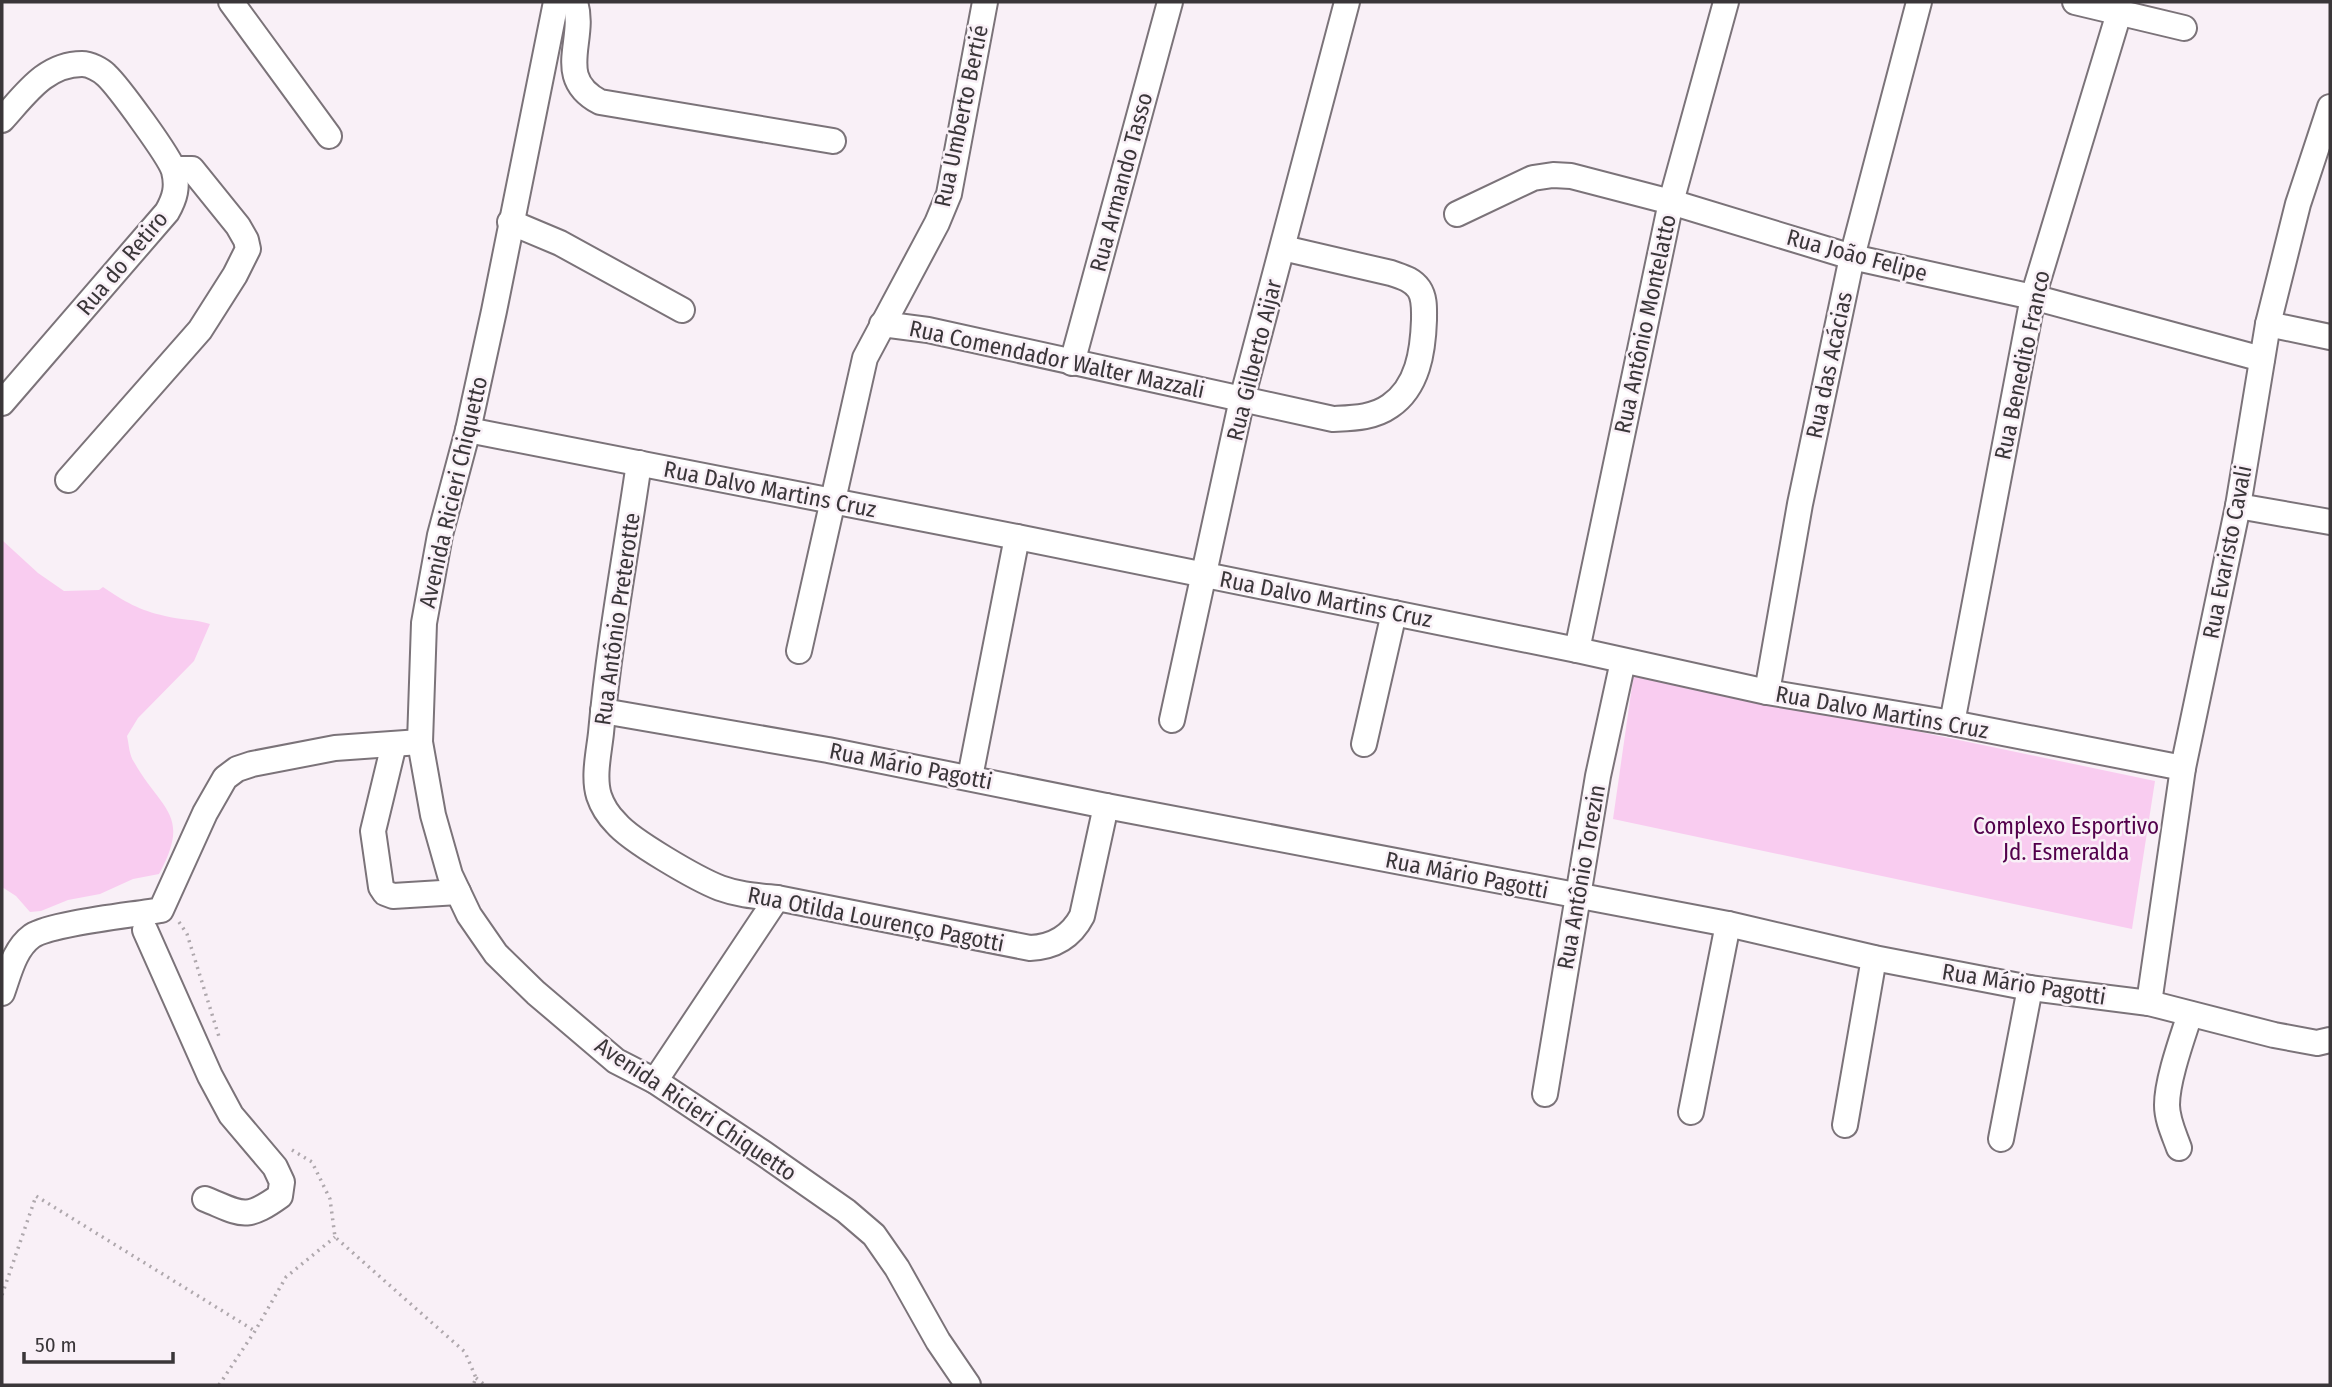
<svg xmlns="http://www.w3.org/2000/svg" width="2332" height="1387" viewBox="0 0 2332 1387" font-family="'Fira Sans Condensed',sans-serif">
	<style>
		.green { fill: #f9ccf0 }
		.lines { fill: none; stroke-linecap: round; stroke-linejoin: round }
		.minor-casing { stroke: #7b7379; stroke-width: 28 }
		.path { stroke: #afa8ad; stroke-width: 3.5; stroke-dasharray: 2 5; stroke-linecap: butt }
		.minor { stroke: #fff; stroke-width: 24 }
		.labels { text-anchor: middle; stroke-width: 5; stroke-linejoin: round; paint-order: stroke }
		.street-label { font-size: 23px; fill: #3a3639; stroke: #f9f0f7 }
		.park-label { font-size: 23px; fill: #52004b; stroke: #f9f0f7 }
	</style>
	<rect width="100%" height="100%" fill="#f9f0f7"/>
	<g class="green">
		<path d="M 2,540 L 38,573 L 64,591 L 99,590 L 103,587 C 125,602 139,610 165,616 C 180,620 195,619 210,624 L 194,661 L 138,718 L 127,736 C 129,744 129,755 134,762 C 161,810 192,814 159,874 L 133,879 L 100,894 L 68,900 L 41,911 L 30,912 L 16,896 L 2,887 Z"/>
		<polygon points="1634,672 2155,781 2132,929 1613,819"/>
	</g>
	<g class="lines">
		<defs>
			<g id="minor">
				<polyline points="231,2 329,136"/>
				<polyline points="556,2 494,311 468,430 440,535 424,623 420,742 433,815 450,875 469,915 496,954 536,993 616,1061 655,1081 763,1153 846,1211 874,1235 897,1268 938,1341 968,1385"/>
				<path d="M 575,2 C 587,40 553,77 600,102 L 833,141"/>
				<polyline points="2075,2 2184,28"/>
				<path d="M 2,120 C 25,95 45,64 82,64 C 90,64 101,70 106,75 C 118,86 170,157 174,171 C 178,187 175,198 167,212 L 2,403"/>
				<polyline points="1457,214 1533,178 1553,175 1571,176 1671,202 1852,257 2033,297 2262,359"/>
				<polyline points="510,222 560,243 682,310"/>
				<path d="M 882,324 L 928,330 L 1333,419 C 1353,418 1373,418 1390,406 C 1418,387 1423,351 1424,320 C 1424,309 1425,298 1419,289 C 1412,279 1402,277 1391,273 L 1283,248"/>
				<polyline points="2268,324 2330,337"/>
				<polyline points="1072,363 1170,2"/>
				<polyline points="468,430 1017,537 1577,650 1767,692 1952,723 2183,768"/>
				<path d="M 639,463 C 626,553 609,643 601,733 C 599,752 593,777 599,796 C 602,805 609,816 616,823 C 631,841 697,879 720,888 C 739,895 757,896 777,898 L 1030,948 C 1053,947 1071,937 1082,916 L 1106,806"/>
				<polyline points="68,480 200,330 235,275 248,249 246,240 238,226 192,169 174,169"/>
				<polyline points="2238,506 2330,522"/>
				<polyline points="1577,650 1671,202 1726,2"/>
				<polyline points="799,651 865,358 937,223 949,194 985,2"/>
				<polyline points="1767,692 1800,504 1852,257 1919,2"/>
				<polyline points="603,711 828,750 1106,806 1728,924 1874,958 2030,988 2149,1003 2274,1035 2317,1043 2330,1040"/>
				<polyline points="1172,720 1242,399 1347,2"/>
				<polyline points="1952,723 2033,297 2119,13"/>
				<polyline points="394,744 373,831 381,887 385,893 393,896 458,892"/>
				<polyline points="1364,744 1394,613"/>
				<polyline points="970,777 1017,537"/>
				<path d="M 145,930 L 210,1076 L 231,1115 L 275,1167 L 282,1182 L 280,1196 C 245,1221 242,1214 205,1199"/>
				<path d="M 2,993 C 9,974 14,949 32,936 C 52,923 134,915 161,910 L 205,813 L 225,778 L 237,769 L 252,764 L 335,748 L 420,742"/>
				<polyline points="2149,1003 2183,768 2238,506 2268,324 2298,204 2330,107"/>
				<polyline points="655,1081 777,898"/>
				<polyline points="1545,1094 1598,776 1623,661"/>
				<polyline points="1691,1112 1728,924"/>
				<polyline points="1845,1125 1874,958"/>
				<polyline points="2001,1139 2030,988"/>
				<path d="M 2179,1148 C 2174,1134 2167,1120 2167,1105 C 2167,1080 2182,1039 2190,1014"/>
			</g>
		</defs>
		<use href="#minor" class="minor-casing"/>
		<g class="path">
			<polyline points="179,922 187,934 220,1040"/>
			<polyline points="292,1150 312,1162 330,1199 335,1237 465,1352 476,1378 473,1385"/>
			<polyline points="2,1295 36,1196 255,1331"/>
			<polyline points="476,1378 485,1385"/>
			<polyline points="219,1385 255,1331 286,1277 335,1237"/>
		</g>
		<use href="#minor" class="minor"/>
	</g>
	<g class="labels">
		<g class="street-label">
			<text transform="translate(961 116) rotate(-78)" y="8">Rua Umberto Bertié</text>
			<text transform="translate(1121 182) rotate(-75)" y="8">Rua Armando Tasso</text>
			<text transform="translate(1857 255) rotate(15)" y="8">Rua João Felipe</text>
			<text transform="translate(122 263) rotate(-50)" y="8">Rua do Retiro</text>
			<text transform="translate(1645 324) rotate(-78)" y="8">Rua Antônio Montelatto</text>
			<text transform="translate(1057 359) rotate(12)" y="8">Rua Comendador Walter Mazzali</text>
			<text transform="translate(1254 360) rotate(-76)" y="8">Rua Gilberto Aijar</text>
			<text transform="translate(1829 365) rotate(-78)" y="8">Rua das Acácias</text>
			<text transform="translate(2022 365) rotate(-78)" y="8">Rua Benedito Franco</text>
			<text transform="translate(770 489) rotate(11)" y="8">Rua Dalvo Martins Cruz</text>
			<text transform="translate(453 492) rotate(-77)" y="8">Avenida Ricieri Chiquetto</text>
			<text transform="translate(2227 552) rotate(-79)" y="8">Rua Evaristo Cavali</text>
			<text transform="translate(1326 599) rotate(11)" y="8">Rua Dalvo Martins Cruz</text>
			<text transform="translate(617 619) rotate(-82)" y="8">Rua Antônio Preterotte</text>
			<text transform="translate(1882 712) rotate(10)" y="8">Rua Dalvo Martins Cruz</text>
			<text transform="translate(911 766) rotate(11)" y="8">Rua Mário Pagotti</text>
			<text transform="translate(1467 875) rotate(11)" y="8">Rua Mário Pagotti</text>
			<text transform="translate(1581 877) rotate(-80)" y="8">Rua Antônio Torezin</text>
			<text transform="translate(876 919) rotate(11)" y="8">Rua Otilda Lourenço Pagotti</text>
			<text transform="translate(2024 984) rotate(9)" y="8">Rua Mário Pagotti</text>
			<text transform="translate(696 1109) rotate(34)" y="8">Avenida Ricieri Chiquetto</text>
		</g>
		<g class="park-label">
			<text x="2066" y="834">Complexo Esportivo<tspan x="2066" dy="26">Jd. Esmeralda</tspan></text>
		</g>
	</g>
	<rect width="2332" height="1387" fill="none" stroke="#3a3639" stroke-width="7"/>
	<path d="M24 1352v10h149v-10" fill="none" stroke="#3a3639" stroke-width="3.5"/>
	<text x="35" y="1352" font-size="21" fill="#3a3639" stroke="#f9f0f7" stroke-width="5" paint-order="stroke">50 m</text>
</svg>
